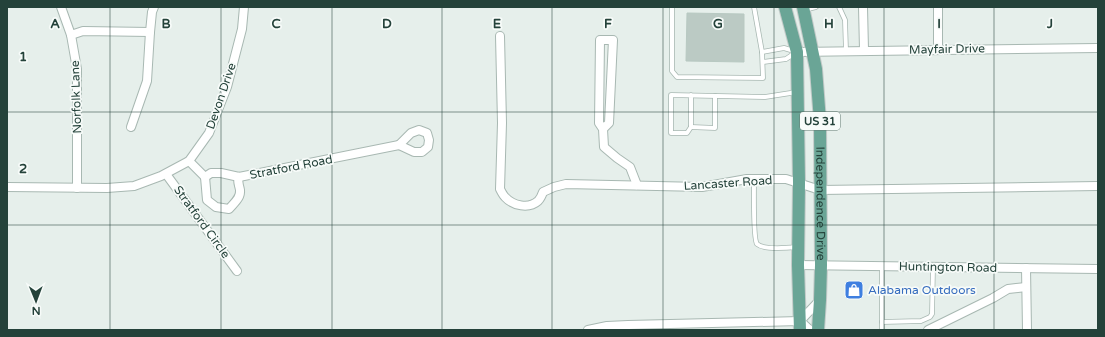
<svg xmlns="http://www.w3.org/2000/svg" width="1105" height="337" viewBox="0 0 1105 337" font-family="'Varela Round',sans-serif">
	<style>
		.building { fill: #bbcac4; stroke: #b8c9c2 }
		.lines { fill: none; stroke-linecap: round; stroke-linejoin: round }
		.service-casing { stroke: #a8b8b2; stroke-width: 5.5 }
		.minor-casing { stroke: #a8b8b2; stroke-width: 10 }
		.primary-casing { stroke: #c2cac8; stroke-width: 14 }
		.service { stroke: #fff; stroke-width: 4 }
		.minor { stroke: #fff; stroke-width: 8 }
		.primary { stroke: #6aa596; stroke-width: 12 }
		.grid { fill: none; stroke: #24423a; stroke-width: 1; stroke-opacity: 0.55 }
		.labels { text-anchor: middle; stroke-width: 3.5; stroke-linejoin: round; paint-order: stroke }
		.shield { fill: #f7fbf9; stroke: #637a73; stroke-width: 1 }
		.shield-label { font-size: 11px; font-weight: bold; fill: #24423a }
		.street-label { font-size: 12px; fill: #24423a; stroke: #f7fbf9 }
		.shop-label { font-size: 12px; fill: #366cbe; stroke: #f7fbf9; text-anchor: start }
		.grid-label { font-size: 13px; text-anchor: middle; font-weight: bold; fill: #24423a; stroke: #f7fbf9; stroke-width: 3.5; stroke-linejoin: round; paint-order: stroke }
	</style>
	<rect width="100%" height="100%" fill="#e6efeb"/>
	<polygon class="building" points="687,13 744,14 744,62 686,61"/>
	<g class="lines">
		<defs>
			<g id="service">
				<polyline points="672,7 672,71 677,77 763,78 762,52 754,7"/>
				<polyline points="839,7 845,20 846,51"/>
				<polyline points="804,10 816,7"/>
				<polyline points="762,52 784,48 794,51"/>
				<polyline points="763,62 786,59 795,53"/>
				<polyline points="691,95 691,127 687,133 671,133 671,95 765,97 797,92"/>
				<polyline points="691,127 715,128 715,96"/>
				<path d="M 754,179 C 754,189 753,239 757,244 C 764,250 787,248 797,247"/>
				<polyline points="882,266 882,330"/>
				<polyline points="882,322 921,321 930,317 932,314 933,267"/>
			</g>
			<g id="minor">
				<polyline points="61,7 71,35 77,69 77,188"/>
				<polyline points="863,7 864,50"/>
				<polyline points="938,7 938,50"/>
				<polyline points="71,35 83,31 150,32"/>
				<path d="M 500,36 L 502,123 L 500,189 C 501,191 503,195 505,197 C 513,206 529,209 538,201 C 541,198 542,195 543,192 L 554,187 L 566,184 L 702,187 L 747,179 L 786,179 L 820,190 L 1098,186"/>
				<polyline points="797,52 1098,48"/>
				<polyline points="131,127 147,81 150,32 152,12 154,7"/>
				<polyline points="603,129 599,123 600,40 613,40 609,123 603,129 604,147 617,158 630,167 637,185"/>
				<polygon points="419,130 427,133 429,140 428,147 422,152 414,152 399,145 411,133"/>
				<polyline points="189,161 205,177"/>
				<polyline points="166,174 237,271"/>
				<polyline points="205,177 211,173 221,173 239,177 399,145"/>
				<path d="M 205,177 L 207,200 L 216,207 L 229,209 C 234,203 241,198 240,190 C 239,184 237,182 239,177"/>
				<polyline points="7,187 107,188 134,186 161,176 189,161 209,133 227,87 242,29 244,7"/>
				<polyline points="798,265 1098,269"/>
				<polyline points="1026,268 1027,330"/>
				<polyline points="800,321 820,300"/>
				<polyline points="588,330 607,326 628,325 800,321 810,330"/>
				<polyline points="928,330 993,298 1008,289 1026,287"/>
			</g>
			<g id="primary">
				<polyline points="785,7 797,52 799,183 798,265 800,330"/>
				<path id="s1" d="M 803,7 L 816,69 L 820,121 L 821,265 L 820,300 L 818,330"/>
			</g>
		</defs>
		<use href="#service" class="service-casing"/>
		<use href="#minor" class="minor-casing"/>
		<use href="#primary" class="primary-casing"/>
		<use href="#service" class="service"/>
		<use href="#minor" class="minor"/>
		<use href="#primary" class="primary"/>
	</g>
	<path class="grid" d="M 110,7 L 110,330M 221,7 L 221,330M 332,7 L 332,330M 442,7 L 442,330M 552,7 L 552,330M 663,7 L 663,330M 774,7 L 774,330M 884,7 L 884,330M 994,7 L 994,330M 7,112 L 1098,112M 7,225 L 1098,225"/>
	<defs>
		<symbol id="shop-square" viewBox="-11 -11 22 22"><rect x="-9" y="-9" width="18" height="18" rx="4" fill="#3f7fe0" stroke="#f7fbf9"/><path d="M-5-2.5h2.3a2.7 3.5 0 0 1 5.4 0H5L5.5 6h-11ZM-1.5-2.5h3a1.5 2.3 0 0 0-3 0Z" fill="#fff"/></symbol>
	</defs>
	<g fill-rule="evenodd">
		<use href="#shop-square" x="843" y="279" width="22" height="22"/>
	</g>
	<g class="labels">
		<rect class="shield" x="800" y="112" width="40" height="18" rx="3"/>
		<g class="shield-label">
			<text x="820" y="125">US 31</text>
		</g>
		<g class="street-label">
			<text transform="translate(947 49) rotate(-1)" y="4">Mayfair Drive</text>
			<text transform="translate(221 96) rotate(-71)" y="4">Devon Drive</text>
			<text transform="translate(76 97) rotate(-92)" y="4">Norfolk Lane</text>
			<text transform="translate(291 167) rotate(-11)" y="4">Stratford Road</text>
			<text transform="translate(728 183) rotate(-4)" y="4">Lancaster Road</text>
			<text dy="4" stroke="none"><textPath href="#s1" startOffset="198">Independence Drive</textPath></text>
			<text transform="translate(202 222) rotate(54)" y="4">Stratford Circle</text>
			<text transform="translate(948 267) rotate(1)" y="4">Huntington Road</text>
		</g>
		<g class="shop-label">
			<text x="868" y="294">Alabama Outdoors</text>
		</g>
	</g>
	<g class="grid-label">
		<text x="55" y="28">A</text>
		<text x="166" y="28">B</text>
		<text x="276" y="28">C</text>
		<text x="387" y="28">D</text>
		<text x="497" y="28">E</text>
		<text x="608" y="28">F</text>
		<text x="718" y="28">G</text>
		<text x="829" y="28">H</text>
		<text x="939" y="28">I</text>
		<text x="1050" y="28">J</text>
		<text x="23" y="61">1</text>
		<text x="23" y="173">2</text>
	</g>
	<rect width="1105" height="337" fill="none" stroke="#24423a" stroke-width="16"/>
	<g transform="translate(36 301) rotate(179)" stroke="#f7fbf9" stroke-width="3" paint-order="stroke">
	<path d="M0-3L7 15L0 10L-7 15Z" fill="#24423a"/>
	<text y="-6" font-size="11" font-weight="bold" text-anchor="middle" fill="#24423a">N</text>
	</g>
</svg>
